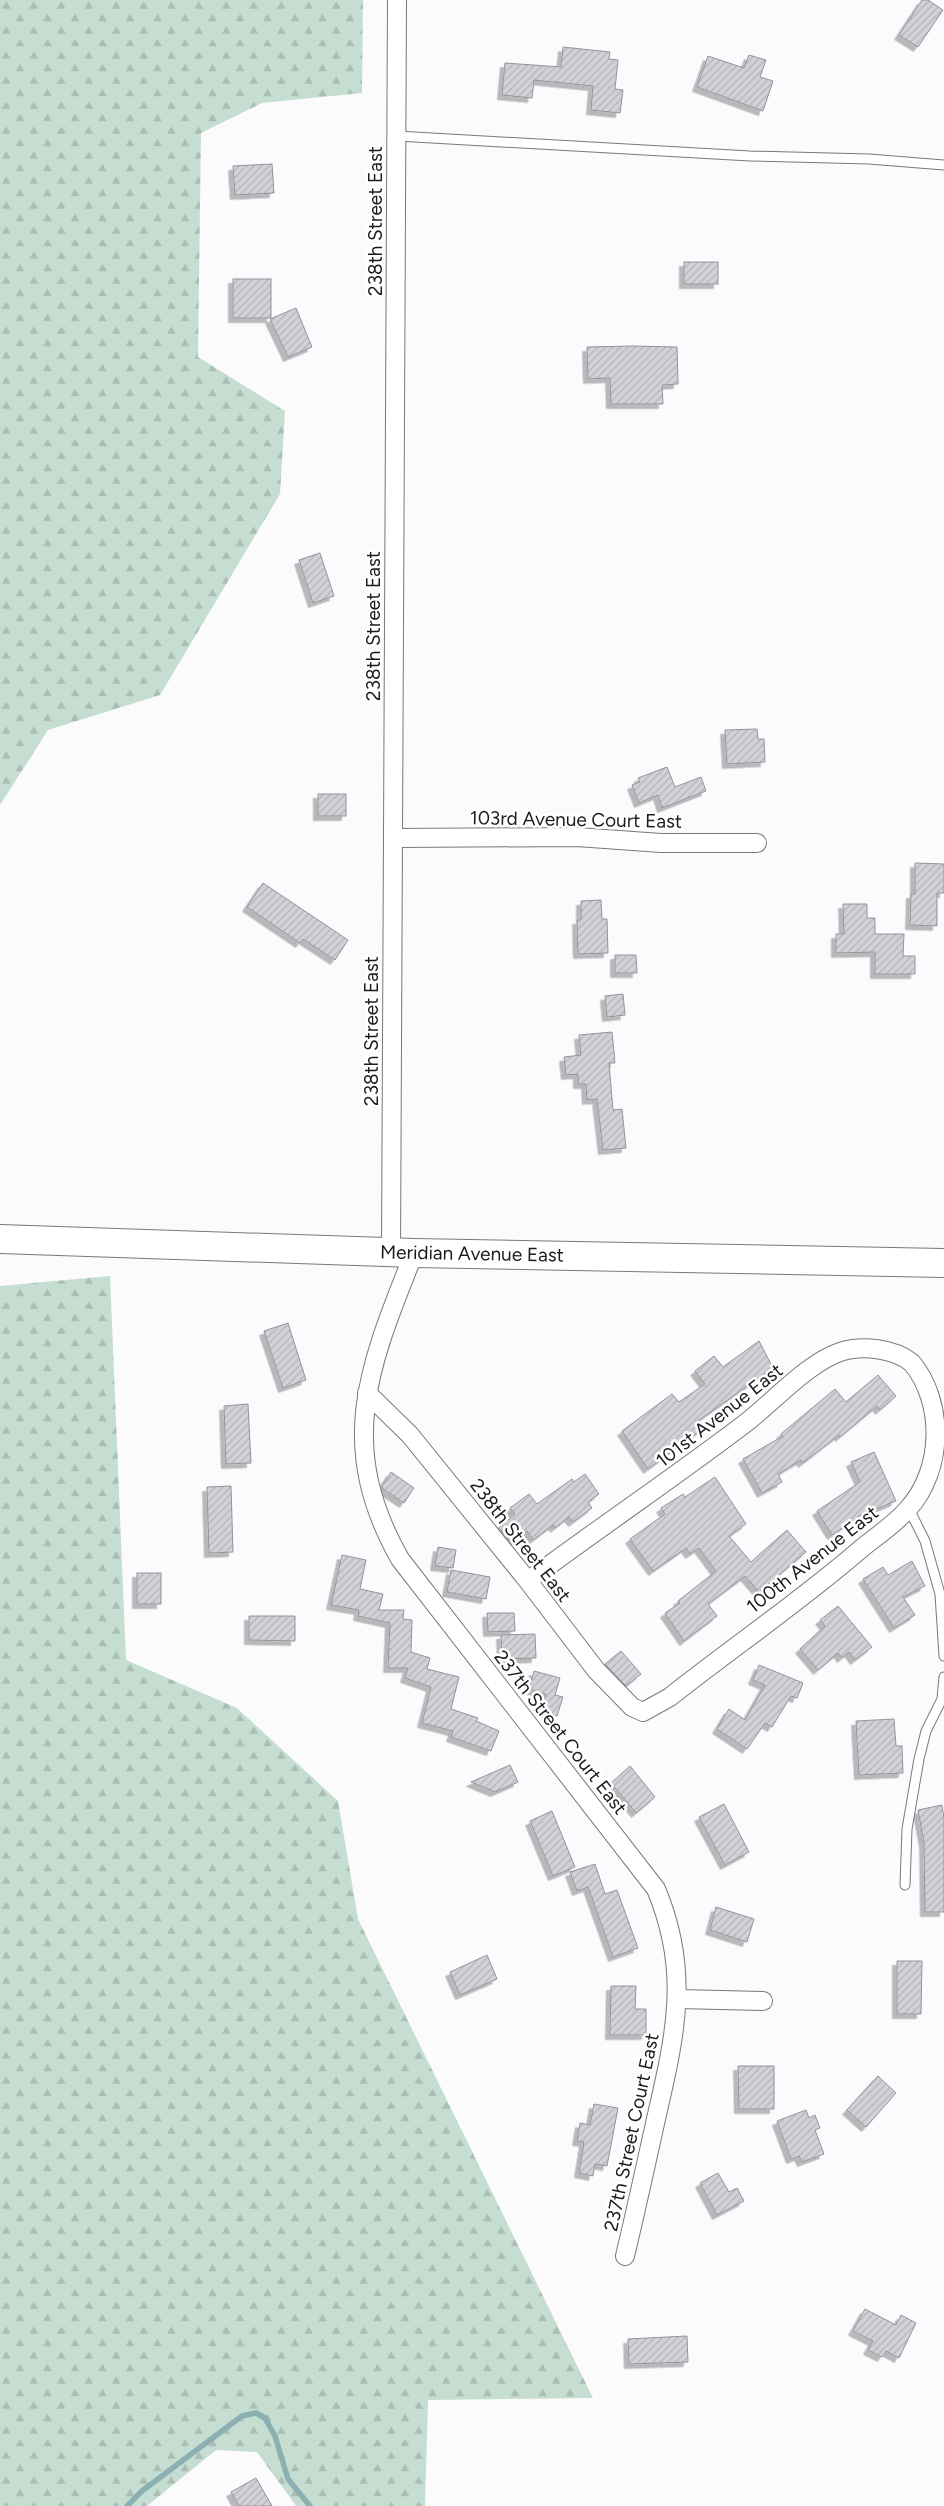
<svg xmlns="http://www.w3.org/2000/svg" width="944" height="2506" viewBox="0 0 944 2506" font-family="Figtree,sans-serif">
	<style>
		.forest { fill: url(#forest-firs) }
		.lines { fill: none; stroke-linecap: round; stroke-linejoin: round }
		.stream { stroke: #8ab0b1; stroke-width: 5.5 }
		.building { fill: url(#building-hatch); stroke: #949399; filter: url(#shadow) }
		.service-casing { stroke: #78787d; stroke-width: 11 }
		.minor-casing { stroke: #78787d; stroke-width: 20 }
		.primary-casing { stroke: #78787d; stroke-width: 30 }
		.service { stroke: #fff; stroke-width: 9 }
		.minor { stroke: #fff; stroke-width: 18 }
		.primary { stroke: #fff; stroke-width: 28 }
		.labels { text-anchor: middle; stroke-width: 5; stroke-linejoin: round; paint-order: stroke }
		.street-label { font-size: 19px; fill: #1b1a1d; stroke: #fff }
	</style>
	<defs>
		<pattern id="forest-firs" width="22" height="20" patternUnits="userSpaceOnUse" patternTransform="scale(1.25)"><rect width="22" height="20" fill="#c6ded1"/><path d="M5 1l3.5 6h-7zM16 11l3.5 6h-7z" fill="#aabeb3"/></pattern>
		<pattern id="building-hatch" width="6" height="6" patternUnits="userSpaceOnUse" patternTransform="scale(1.25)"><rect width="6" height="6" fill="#d2d1d7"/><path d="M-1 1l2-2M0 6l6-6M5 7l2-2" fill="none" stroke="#b4b3b8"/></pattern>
		<filter id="shadow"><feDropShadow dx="-4.5" dy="4.5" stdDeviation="0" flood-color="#0004"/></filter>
	</defs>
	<rect width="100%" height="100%" fill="#fbfbfe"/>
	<g class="forest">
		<polygon points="0,0 363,0 362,93 262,103 201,133 198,357 285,411 280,494 160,695 48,730 0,805"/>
		<polygon points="110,1276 126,1660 237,1708 338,1801 358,1919 593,2398 428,2400 425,2506 296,2506 257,2452 216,2450 147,2506 0,2506 0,1286"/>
	</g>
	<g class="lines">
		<polyline class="stream" points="127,2506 142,2491 242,2416 256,2413 265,2418 275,2436 288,2479 310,2506"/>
	</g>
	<g class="building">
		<polygon points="922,0 928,0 943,10 918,47 899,35"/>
		<polygon points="563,47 610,52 609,59 618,60 615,89 623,90 620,113 591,110 593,86 534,80 532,98 502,95 505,63 561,67"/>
		<polygon points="749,55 766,60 760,77 773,81 763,111 697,87 708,56 744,68"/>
		<polygon points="272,164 274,193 235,195 233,166"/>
		<rect x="684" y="262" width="34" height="22"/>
		<rect x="233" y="279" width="38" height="39"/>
		<polygon points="296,308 312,347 288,357 270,319"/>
		<polygon points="633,346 677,347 678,384 662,385 663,404 611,404 610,378 588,379 587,347"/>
		<polygon points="320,553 334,596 313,603 299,560"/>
		<polygon points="757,729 758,739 764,739 765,762 727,764 725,730"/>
		<polygon points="667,767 675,787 701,777 706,791 662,808 658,795 639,803 632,785 640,782 638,778"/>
		<rect x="318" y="794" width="28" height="22"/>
		<polygon points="915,863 944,864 944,893 937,893 937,926 910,925 911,894 915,894"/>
		<polygon points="263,883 348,940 335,960 303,939 300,943 247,907"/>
		<polygon points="601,900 602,919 607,919 608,953 578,954 577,920 581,920 581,901"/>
		<polygon points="843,904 867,904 867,918 875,918 875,934 904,934 903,956 915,956 915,974 875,974 875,952 836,953 836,934 844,934"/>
		<polygon points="615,955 636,955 637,973 615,973"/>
		<polygon points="623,994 625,1015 607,1017 605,996"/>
		<polygon points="612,1032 615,1063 609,1063 613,1110 622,1109 626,1148 603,1150 597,1099 587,1100 586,1084 578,1084 578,1074 566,1075 564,1057 581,1055 579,1035"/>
		<polygon points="288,1323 306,1380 283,1388 264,1331"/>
		<polygon points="759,1341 773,1368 695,1423 701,1430 648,1469 622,1431 672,1394 679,1402 705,1384 695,1371 714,1356 723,1367"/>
		<polygon points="878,1375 896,1396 880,1410 877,1406 840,1437 839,1435 803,1463 801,1460 778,1474 782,1482 762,1493 743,1459 783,1436 781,1434 835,1389 846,1402"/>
		<polygon points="248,1404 251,1463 226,1464 224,1406"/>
		<polygon points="874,1452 896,1501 872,1511 871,1508 832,1535 817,1511 860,1482 851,1462"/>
		<polygon points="391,1472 414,1488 404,1503 383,1489 382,1486"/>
		<polygon points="585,1474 599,1494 588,1502 592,1508 573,1522 569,1517 555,1528 553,1525 533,1540 527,1531 512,1544 499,1528 515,1514 510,1508 529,1494 537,1504 572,1479 574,1482"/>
		<polygon points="715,1477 746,1524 729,1536 751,1562 787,1530 806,1552 759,1592 745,1576 708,1604 717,1616 684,1641 665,1613 680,1603 678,1601 716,1571 699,1548 690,1554 686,1548 653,1571 630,1539 665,1514 661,1508 683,1494 685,1497"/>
		<polygon points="231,1486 233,1552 209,1553 207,1487"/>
		<polygon points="438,1547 456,1550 453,1568 435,1566"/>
		<polygon points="342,1555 366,1560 360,1589 383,1594 379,1610 404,1610 403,1619 412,1620 411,1652 430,1658 427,1669 459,1677 451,1709 478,1718 476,1721 499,1731 491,1751 451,1737 453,1731 422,1723 431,1687 405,1678 408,1668 388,1668 390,1623 358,1616 359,1610 331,1605"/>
		<polygon points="912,1561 925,1586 903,1597 915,1615 894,1628 863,1579 883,1567 888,1575"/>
		<polygon points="451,1570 490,1577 486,1599 447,1592"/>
		<rect x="137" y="1573" width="24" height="31"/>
		<polygon points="838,1606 872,1647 855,1660 849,1652 842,1658 838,1653 818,1670 800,1649 825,1626 820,1620"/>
		<polygon points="487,1613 514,1613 515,1631 488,1632"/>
		<polygon points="249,1616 295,1616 295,1641 249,1640"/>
		<polygon points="535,1634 536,1658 502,1659 501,1635"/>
		<polygon points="621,1651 641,1674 626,1686 605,1664"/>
		<polygon points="759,1665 803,1683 797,1698 791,1696 772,1727 765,1723 747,1749 717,1729 729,1709 745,1720 765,1685 753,1680"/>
		<polygon points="534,1671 560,1678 555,1695 563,1697 557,1716 541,1711 546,1694 529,1689"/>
		<polygon points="894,1719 896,1746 902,1746 903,1773 859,1775 856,1721"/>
		<polygon points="510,1765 518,1782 495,1792 471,1782"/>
		<polygon points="630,1766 655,1797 636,1813 611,1783"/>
		<polygon points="724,1804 749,1852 725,1865 699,1817"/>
		<polygon points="942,1805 944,1818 944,1912 925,1912 924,1843 918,1810"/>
		<polygon points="552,1811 575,1867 553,1876 530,1821"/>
		<polygon points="595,1864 605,1894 617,1890 638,1948 613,1957 588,1887 577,1891 570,1872"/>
		<polygon points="716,1907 754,1919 747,1942 710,1930"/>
		<polygon points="487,1955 497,1979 460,1995 450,1972"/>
		<polygon points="897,1961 922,1961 921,2014 897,2014"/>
		<polygon points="611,1986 636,1986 635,2009 646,2009 646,2035 610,2035"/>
		<polygon points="738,2066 774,2066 774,2109 739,2109"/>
		<polygon points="878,2076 896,2093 866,2127 847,2110"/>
		<polygon points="594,2104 618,2108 607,2166 595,2164 593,2176 579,2173 584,2142 577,2141 580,2123 590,2125"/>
		<polygon points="806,2110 809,2118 815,2115 820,2128 815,2130 824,2154 802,2162 799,2156 791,2159 777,2121"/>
		<polygon points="718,2173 729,2192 737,2188 744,2201 717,2215 700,2183"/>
		<polygon points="865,2309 896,2325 901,2315 916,2323 899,2358 886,2351 882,2357 868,2350 873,2341 853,2331"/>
		<polygon points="687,2336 688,2362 629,2364 628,2339"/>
		<polygon points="256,2478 272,2506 239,2506 231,2492"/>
	</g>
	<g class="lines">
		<defs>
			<g id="service">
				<polyline points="397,136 750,156 869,159 944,165"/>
				<polyline points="909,1509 925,1541 940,1594 944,1656"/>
				<polyline points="905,1885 907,1829 919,1759 926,1731 942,1699 944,1677"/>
			</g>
			<g id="minor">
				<polyline points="394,838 577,837 661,843 757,843"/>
				<polyline points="391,1252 397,0"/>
				<path d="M 414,1253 C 369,1366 335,1444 400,1559 L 656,1889 C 691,1972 675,2036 656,2119 C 646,2164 636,2210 625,2256"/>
				<path d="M 367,1393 L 410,1435 L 528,1581 L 596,1670 L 632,1707 L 643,1712 L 670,1697 C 733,1647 801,1601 862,1548 C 877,1536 895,1524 908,1509 C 944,1469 944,1402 912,1363 C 894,1348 862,1345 840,1352 C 808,1363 775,1400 747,1422 C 675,1477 600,1527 528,1581"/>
				<polyline points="678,1999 763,2001"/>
			</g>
			<polyline id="primary" points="0,1239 414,1253 944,1263"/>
		</defs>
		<use href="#service" class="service-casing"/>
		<use href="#minor" class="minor-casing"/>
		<use href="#primary" class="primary-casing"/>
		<use href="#service" class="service"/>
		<use href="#minor" class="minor"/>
		<use href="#primary" class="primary"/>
	</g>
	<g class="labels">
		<g class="street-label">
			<text transform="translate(375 221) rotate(-90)" y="7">238th Street East</text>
			<text transform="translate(373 626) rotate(-90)" y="7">238th Street East</text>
			<text transform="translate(576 819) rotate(1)" y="7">103rd Avenue Court East</text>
			<text transform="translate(371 1031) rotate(-90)" y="7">238th Street East</text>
			<text transform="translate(472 1253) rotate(1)" y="7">Meridian Avenue East</text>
			<text transform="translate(719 1415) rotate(-38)" y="7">101st Avenue East</text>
			<text transform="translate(521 1540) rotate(52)" y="7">238th Street East</text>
			<text transform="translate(812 1559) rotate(-38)" y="7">100th Avenue East</text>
			<text transform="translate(561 1732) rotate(52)" y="7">237th Street Court East</text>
			<text transform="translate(631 2132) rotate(-78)" y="7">237th Street Court East</text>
		</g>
	</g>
</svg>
